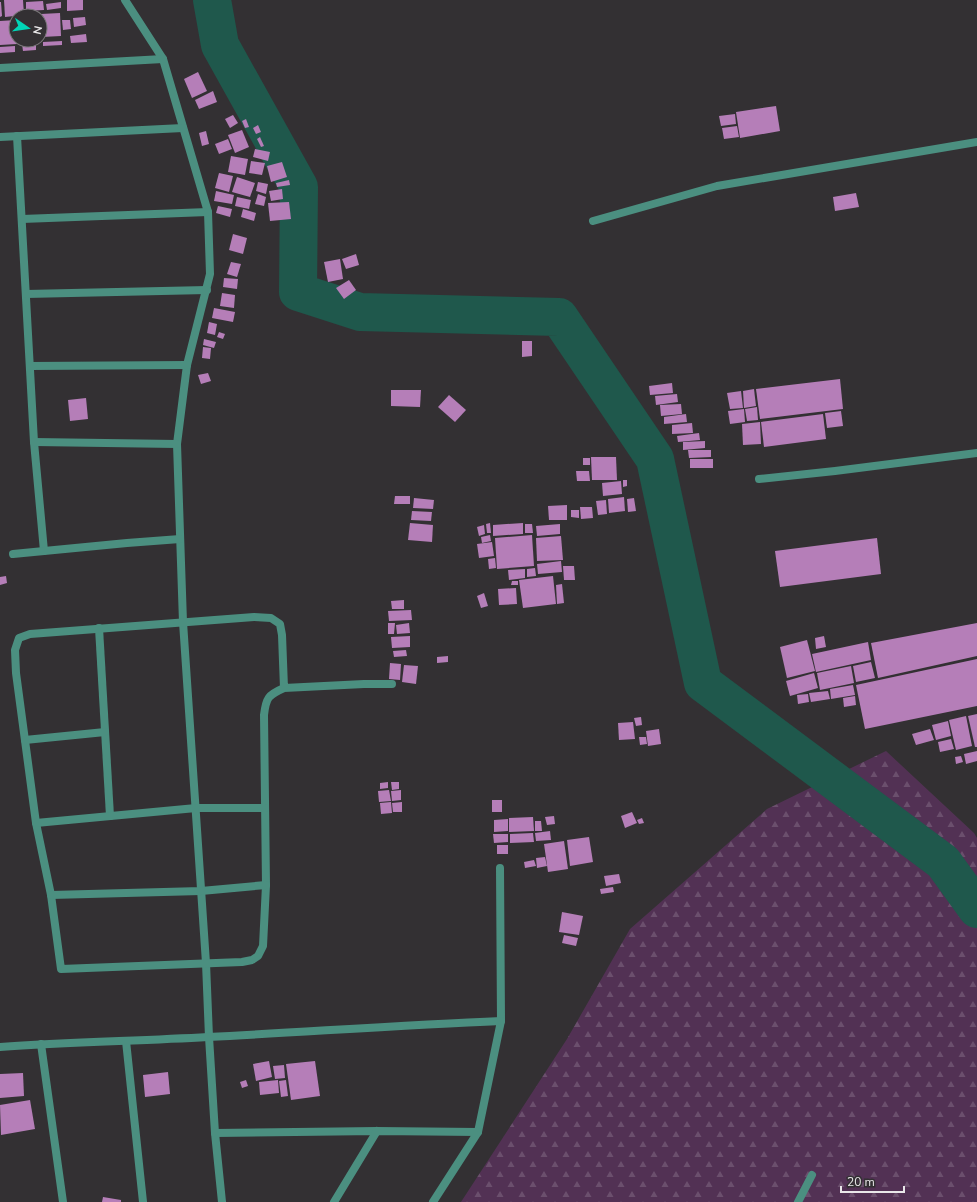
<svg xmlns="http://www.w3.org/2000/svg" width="977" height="1202" viewBox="0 0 977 1202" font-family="'Nunito Sans',sans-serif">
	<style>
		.forest { fill: url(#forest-firs) }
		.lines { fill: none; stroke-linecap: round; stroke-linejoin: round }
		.river { stroke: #1f584c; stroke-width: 38 }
		.building { fill: #b57eb8 }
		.service { stroke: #4b8f80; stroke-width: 8 }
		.minor { stroke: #4b8f80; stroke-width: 8 }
	</style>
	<defs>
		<pattern id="forest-firs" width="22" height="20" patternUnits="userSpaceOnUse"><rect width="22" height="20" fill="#523154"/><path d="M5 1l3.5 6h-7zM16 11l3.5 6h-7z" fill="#6b4f6d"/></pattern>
	</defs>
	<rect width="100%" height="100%" fill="#333033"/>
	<polygon class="forest" points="886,751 974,833 977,838 977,1202 461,1202 567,1039 630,929 767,809"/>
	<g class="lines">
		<polyline class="river" points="212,0 220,45 299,187 298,292 360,312 559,317 655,459 703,683 943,862 977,909"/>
	</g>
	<g class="building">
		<polygon points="4,0 23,0 24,15 5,17"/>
		<polygon points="67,0 83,0 83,10 67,11"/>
		<polygon points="43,1 44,10 26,11 26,2"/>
		<polygon points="0,2 1,2 2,16 0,17"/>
		<polygon points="61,2 61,8 47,10 46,4"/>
		<polygon points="60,13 61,36 42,37 41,14"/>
		<polygon points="85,17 86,25 74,27 73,18"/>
		<polygon points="16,20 16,40 17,40 17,44 0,45 0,21"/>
		<polygon points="62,20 70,20 71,29 63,30"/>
		<polygon points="86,34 87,42 71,43 70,36"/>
		<polygon points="62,41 62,45 43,46 43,42"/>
		<polygon points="36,43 36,50 23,51 22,44"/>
		<polygon points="15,46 15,52 0,53 0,47"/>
		<polygon points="198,72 207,91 192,98 184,79"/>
		<polygon points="213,91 217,102 199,109 195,100"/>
		<polygon points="776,106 780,131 740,138 736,112"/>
		<polygon points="735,114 736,124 721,126 719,116"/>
		<polygon points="233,115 238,123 230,128 225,119"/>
		<polygon points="246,119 249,127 245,128 242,121"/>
		<polygon points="258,125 261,132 256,134 253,128"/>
		<polygon points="737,126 739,137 724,139 722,128"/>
		<polygon points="242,130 249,147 235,153 228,135"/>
		<polygon points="206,131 209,144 202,146 199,133"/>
		<polygon points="260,137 264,146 261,147 257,139"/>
		<polygon points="228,139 232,149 219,154 215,144"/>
		<polygon points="255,149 270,152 268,161 253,157"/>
		<polygon points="231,156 248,159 245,175 228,172"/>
		<polygon points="251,161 265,163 262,175 249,173"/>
		<polygon points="282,162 287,177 271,182 267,166"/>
		<polygon points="219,173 233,176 229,192 215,188"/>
		<polygon points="237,177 255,183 250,197 232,192"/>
		<polygon points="289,180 290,185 277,187 276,183"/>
		<polygon points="258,182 268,184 266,194 256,191"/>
		<polygon points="282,189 283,199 271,201 269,191"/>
		<polygon points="216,191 234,195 232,204 214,201"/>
		<polygon points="856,193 859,207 835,211 833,197"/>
		<polygon points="258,194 266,197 264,206 255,204"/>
		<polygon points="237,197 251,200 249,209 235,206"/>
		<polygon points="289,202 291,219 270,221 268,203"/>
		<polygon points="218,206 232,209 230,217 216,213"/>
		<polygon points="243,209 256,213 254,221 241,217"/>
		<polygon points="233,234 247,238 243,254 229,250"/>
		<polygon points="356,254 359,265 346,269 342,259"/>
		<polygon points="340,259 343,279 328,282 324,262"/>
		<polygon points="231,262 241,264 237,277 227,274"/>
		<polygon points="224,278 238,279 237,289 223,287"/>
		<polygon points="349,280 356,290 344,299 336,288"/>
		<polygon points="222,293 235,295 234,308 220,306"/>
		<polygon points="214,308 235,312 233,322 212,318"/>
		<polygon points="209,322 217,324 215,335 207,333"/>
		<polygon points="219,332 225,334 223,339 217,337"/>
		<polygon points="204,339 216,342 214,348 203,345"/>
		<polygon points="522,341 532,341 532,356 522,357"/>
		<polygon points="203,347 211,348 210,359 202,358"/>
		<polygon points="208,373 211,381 201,384 198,375"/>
		<polygon points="840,379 843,409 760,419 756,389"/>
		<polygon points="672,383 673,393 650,395 649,386"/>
		<polygon points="754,389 756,406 744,408 743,391"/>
		<polygon points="391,390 421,390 420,407 391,406"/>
		<polygon points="741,391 743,408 730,409 727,393"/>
		<polygon points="677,394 678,402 656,405 655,396"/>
		<polygon points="449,395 466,410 455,422 438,407"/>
		<polygon points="86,398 88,419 70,421 68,400"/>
		<polygon points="681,404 682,414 661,416 660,405"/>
		<polygon points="757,407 758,420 747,421 745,409"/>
		<polygon points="744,409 745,422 730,424 728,411"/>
		<polygon points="841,411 843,426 827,428 825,413"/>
		<polygon points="686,414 687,422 664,424 664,417"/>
		<polygon points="823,414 826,439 764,447 761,422"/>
		<polygon points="760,422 761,444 743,445 742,424"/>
		<polygon points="692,423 693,433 672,434 672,425"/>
		<polygon points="699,433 700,440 678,442 677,436"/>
		<polygon points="705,441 705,448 683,450 683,442"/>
		<polygon points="688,450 711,450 711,457 689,458"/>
		<polygon points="591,457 616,457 617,480 592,480"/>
		<rect x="583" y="458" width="7" height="7"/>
		<rect x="690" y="459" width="23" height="9"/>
		<polygon points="576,471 589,471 590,481 577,481"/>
		<polygon points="623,480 627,480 627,486 623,487"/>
		<polygon points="621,481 622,494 603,496 602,483"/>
		<polygon points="395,496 410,496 410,504 394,504"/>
		<polygon points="624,497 625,511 609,513 608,499"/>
		<polygon points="414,498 434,500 433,509 413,508"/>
		<polygon points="634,498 636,511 628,512 627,499"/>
		<polygon points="606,500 607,514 598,515 596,501"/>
		<polygon points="567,505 567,520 549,520 548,506"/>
		<polygon points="580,507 592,507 593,518 581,519"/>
		<polygon points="571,510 579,510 579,518 571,517"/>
		<polygon points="412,511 432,512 431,521 411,520"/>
		<polygon points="410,523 433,525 432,542 408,540"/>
		<polygon points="490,523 491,533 487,533 486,524"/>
		<polygon points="523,523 523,534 493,536 493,525"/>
		<polygon points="525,524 532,524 533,533 525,533"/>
		<polygon points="560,524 560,534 537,536 536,526"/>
		<polygon points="484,525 485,534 479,536 477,527"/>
		<polygon points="490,535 491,541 482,543 481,537"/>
		<polygon points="532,535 534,566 497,569 495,538"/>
		<polygon points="561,536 563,560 537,561 536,538"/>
		<polygon points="877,538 881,574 780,587 775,551"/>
		<polygon points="492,542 494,556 479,558 477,544"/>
		<polygon points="495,558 496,568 489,569 488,559"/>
		<polygon points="561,561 562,572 538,574 537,564"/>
		<polygon points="563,566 574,566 575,580 564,580"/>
		<polygon points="535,568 536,576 527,577 527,569"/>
		<polygon points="525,569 525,578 509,580 508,570"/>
		<polygon points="6,576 7,583 0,585 0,577"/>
		<polygon points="553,576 556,604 523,608 519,580"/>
		<polygon points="512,581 518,581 518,585 511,585"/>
		<polygon points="562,584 564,603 557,604 556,585"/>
		<polygon points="516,588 517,604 499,605 498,589"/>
		<polygon points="484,593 488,606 481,608 477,596"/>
		<polygon points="404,600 404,609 392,609 391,601"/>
		<polygon points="411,610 412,620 389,621 388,611"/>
		<polygon points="388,623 395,623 394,634 388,634"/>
		<polygon points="409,623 410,633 397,634 396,625"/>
		<polygon points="977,623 977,656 878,678 871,643"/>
		<polygon points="410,636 410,647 392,648 391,637"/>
		<polygon points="824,636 826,647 816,649 815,638"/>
		<polygon points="807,640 815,671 787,678 780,647"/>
		<polygon points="868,642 871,660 816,672 812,654"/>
		<polygon points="406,650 407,656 394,657 393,651"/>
		<polygon points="448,656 448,662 437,663 437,657"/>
		<polygon points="977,659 977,706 865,729 856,685"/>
		<polygon points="871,662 875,678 856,682 853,666"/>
		<polygon points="390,663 401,664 400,680 389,679"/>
		<polygon points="404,665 418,666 416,684 402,682"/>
		<polygon points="851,666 854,683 820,690 817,673"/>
		<polygon points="814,673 818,688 790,696 786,681"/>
		<polygon points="853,685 855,695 831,699 830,689"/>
		<polygon points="828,691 830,699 811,702 809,693"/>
		<polygon points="808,694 809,702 798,704 797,695"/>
		<polygon points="855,696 856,705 844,707 843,698"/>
		<polygon points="977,714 977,747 975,747 968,716"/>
		<polygon points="966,716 972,746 956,750 949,720"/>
		<polygon points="641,717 642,725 636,726 634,718"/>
		<polygon points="948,721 951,736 936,740 932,725"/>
		<polygon points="633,722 635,739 619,740 618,723"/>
		<polygon points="659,729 661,744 648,746 646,731"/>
		<polygon points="930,729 934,740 916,745 912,734"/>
		<polygon points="639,737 646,737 647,744 640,745"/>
		<polygon points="951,739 954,749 940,752 938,742"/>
		<polygon points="977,751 977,761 966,764 964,754"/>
		<polygon points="961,756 963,762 956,764 955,757"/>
		<polygon points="388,782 388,788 380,789 380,783"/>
		<polygon points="391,782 399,782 399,789 392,790"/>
		<polygon points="389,790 391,801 379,802 378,791"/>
		<polygon points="401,790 401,800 392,801 391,791"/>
		<rect x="492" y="800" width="10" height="12"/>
		<polygon points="391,802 392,813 381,814 380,803"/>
		<polygon points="402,802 402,812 393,812 392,803"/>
		<polygon points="632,812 637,823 625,828 621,816"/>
		<polygon points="554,816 555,824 547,825 545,817"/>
		<polygon points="533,817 534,831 509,832 509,818"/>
		<polygon points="642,818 644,823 639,824 637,820"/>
		<polygon points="508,819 508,831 494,832 494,820"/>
		<polygon points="535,821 541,821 542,831 535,831"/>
		<polygon points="550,831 551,840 536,841 535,833"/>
		<polygon points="533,833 534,842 510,843 510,834"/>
		<polygon points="493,834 508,834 508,842 494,843"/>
		<polygon points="589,837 593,862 570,866 567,840"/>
		<polygon points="564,841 568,869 548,872 544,844"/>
		<rect x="497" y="845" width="11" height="9"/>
		<polygon points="545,857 547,866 537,868 536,858"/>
		<polygon points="534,860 536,866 525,868 524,862"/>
		<polygon points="619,874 621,883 606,886 604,876"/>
		<polygon points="613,887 614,892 601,894 600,889"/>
		<polygon points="562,912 583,916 579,935 559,932"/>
		<polygon points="564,935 578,938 576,946 562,943"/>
		<polygon points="269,1061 272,1077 256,1081 253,1064"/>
		<polygon points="315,1061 320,1096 291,1100 286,1064"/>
		<polygon points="284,1065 285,1078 275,1079 273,1066"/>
		<polygon points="168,1072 170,1094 145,1097 143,1075"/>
		<polygon points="23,1073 24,1096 0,1098 0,1074"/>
		<polygon points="246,1080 248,1086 242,1088 240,1082"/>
		<polygon points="278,1080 279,1093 260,1095 259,1082"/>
		<polygon points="286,1080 288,1096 281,1097 279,1081"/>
		<polygon points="30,1100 35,1129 1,1135 0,1105"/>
		<polygon points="103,1197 121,1200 121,1202 102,1202"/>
	</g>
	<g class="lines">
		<g class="service">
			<polyline points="593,221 717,186 977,142"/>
			<polyline points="759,479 835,471 977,453"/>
			<polyline points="798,1202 812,1175"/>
		</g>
		<g class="minor">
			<polyline points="125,0 163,59 208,212 210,274 187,365 177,444 183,622 206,963 209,1037 215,1133 222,1202"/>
			<polyline points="0,68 163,59"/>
			<polyline points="17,136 34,442 44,551"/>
			<polyline points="0,137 183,128"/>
			<polyline points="22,219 208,212"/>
			<polyline points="26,294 207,290"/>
			<polyline points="30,366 187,365"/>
			<polyline points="34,442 177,444"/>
			<polyline points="13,554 127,543 180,539"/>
			<polyline points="99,628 110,816"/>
			<path d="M 284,688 L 282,635 L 280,624 L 271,618 L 254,617 L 30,634 L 19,638 L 15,650 L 16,673 L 36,823 L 51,895 L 61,969 L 242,962 L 252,960 L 258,956 L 263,946 L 266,885 L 264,715 C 266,698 268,695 284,688 L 364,684 L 392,684"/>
			<polyline points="25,740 105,732"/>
			<polyline points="36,823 196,808 265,808"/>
			<polyline points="500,868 501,1021"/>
			<polyline points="51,895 201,891 266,885"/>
			<polyline points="126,1041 143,1202"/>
			<polyline points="41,1044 63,1202"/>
			<path d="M 0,1047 C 69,1042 139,1041 208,1037 C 306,1032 403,1025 501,1021 L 478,1132 L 433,1202"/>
			<polyline points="215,1133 377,1131 478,1132"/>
			<polyline points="334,1202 377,1131"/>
		</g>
	</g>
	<g transform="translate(28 28) rotate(103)"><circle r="19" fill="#333033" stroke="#7c797c"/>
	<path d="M0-3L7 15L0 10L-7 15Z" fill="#01d5b6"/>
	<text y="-6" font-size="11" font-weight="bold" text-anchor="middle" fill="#e9e7e9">N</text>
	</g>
	<path d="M841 1186v6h63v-6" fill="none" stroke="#e9e7e9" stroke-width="2"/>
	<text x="847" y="1186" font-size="12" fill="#e9e7e9" stroke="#333033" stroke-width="3" paint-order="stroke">20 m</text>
</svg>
